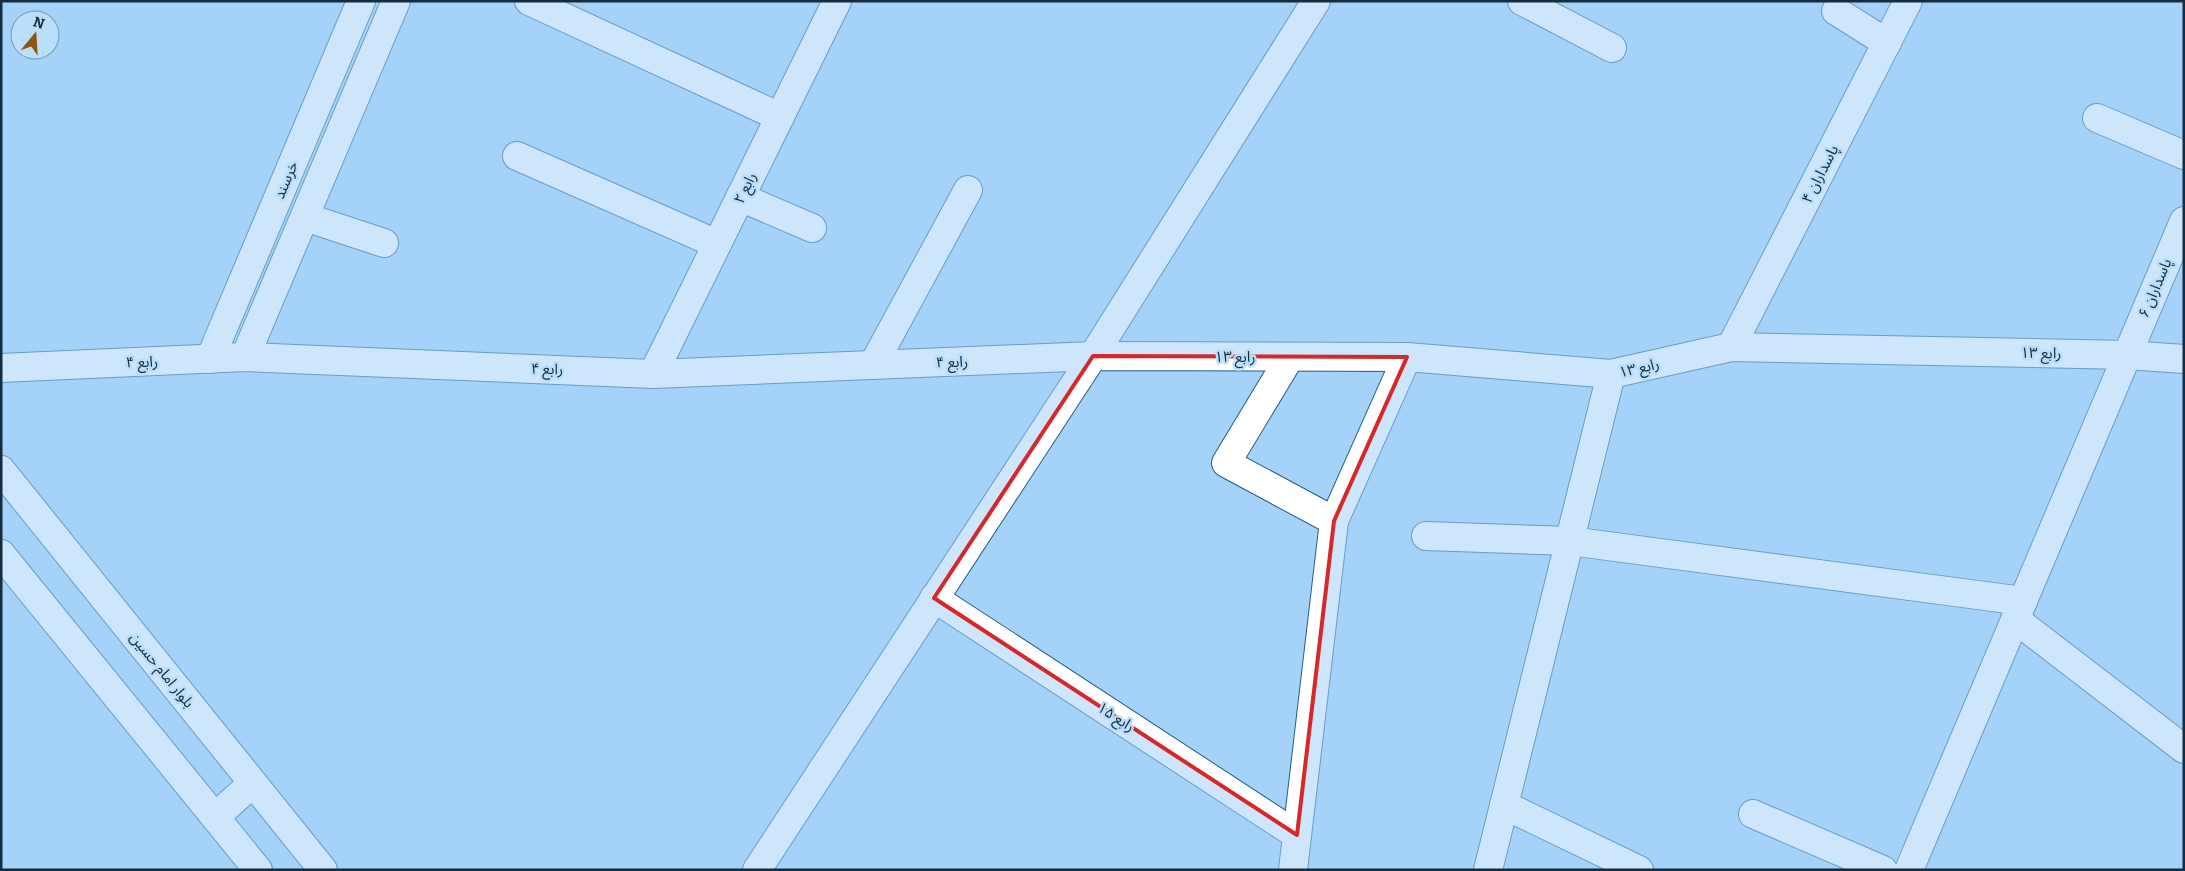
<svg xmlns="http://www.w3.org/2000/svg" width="2185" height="871" viewBox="0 0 2185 871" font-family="Bitter,'Noto Sans Arabic',serif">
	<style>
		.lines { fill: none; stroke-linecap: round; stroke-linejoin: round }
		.minor-casing { stroke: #245d86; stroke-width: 30 }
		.tertiary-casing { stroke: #245d86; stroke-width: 30 }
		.minor { stroke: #fff; stroke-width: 28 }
		.tertiary { stroke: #fff; stroke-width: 28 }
		.marked { fill: none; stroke: #d62828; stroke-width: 4; stroke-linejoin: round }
		.labels { text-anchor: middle; stroke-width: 5; stroke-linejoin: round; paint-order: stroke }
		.street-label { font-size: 15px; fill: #152c3e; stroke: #bbdefa }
	</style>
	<rect width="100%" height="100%" fill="#a4d2f8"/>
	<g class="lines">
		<defs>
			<g id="minor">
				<polyline points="529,1 780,117"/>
				<polyline points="1522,1 1612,48"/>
				<polyline points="1836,11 1887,43"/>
				<polyline points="2097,118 2184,155"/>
				<polyline points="517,156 717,244"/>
				<polyline points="740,197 812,228"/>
				<polyline points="305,217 384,243"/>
				<polyline points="1731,347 1908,1"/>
				<polyline points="1290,357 1226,463 1334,521"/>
				<polyline points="873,365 968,190"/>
				<polyline points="1426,536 1570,541 2023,601"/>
				<polyline points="934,598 1297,835"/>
				<polyline points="2015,619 2184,749"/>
				<polyline points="1504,805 1639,870"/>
				<polyline points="1753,814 1883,870"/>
				<polyline points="1293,870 1334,521 1407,357"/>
				<polyline points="1488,870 1611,374"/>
				<polyline points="1909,870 2184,221"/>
			</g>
			<g id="tertiary">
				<polyline points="245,357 396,1"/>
				<polyline points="210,359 361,1"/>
				<polyline points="1,368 245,357 653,374 1093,356 1407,357 1611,374 1731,347 2127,355 2184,359"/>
				<polyline points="653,374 837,1"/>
				<polyline points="1,470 323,870"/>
				<polyline points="1,554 258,870"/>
				<polyline points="215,817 253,783"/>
				<polyline points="757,870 1093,356 1316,1"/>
			</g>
		</defs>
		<use href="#minor" class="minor-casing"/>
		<use href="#tertiary" class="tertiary-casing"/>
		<use href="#minor" class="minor"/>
		<use href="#tertiary" class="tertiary"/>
	</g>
	<path d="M0 0H2185V871H0ZM 1093,356 L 1407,357 L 1334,521 L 1297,835 L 934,598 Z" fill="#a4d2f8" fill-opacity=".55" fill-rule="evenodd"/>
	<path class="marked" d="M 1093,356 L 1407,357 L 1334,521 L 1297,835 L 934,598 Z"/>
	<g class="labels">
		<g class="street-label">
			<text transform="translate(1820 174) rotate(-63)" y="5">پاسداران ۴</text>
			<text transform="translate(286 180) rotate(-67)" y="5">خرسند</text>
			<text transform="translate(745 188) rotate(-64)" y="5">رابع ۲</text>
			<text transform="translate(2155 288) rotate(-67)" y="5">پاسداران ۶</text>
			<text transform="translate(2041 353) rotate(1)" y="5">رابع ۱۳</text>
			<text x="1235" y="362">رابع ۱۳</text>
			<text transform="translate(142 362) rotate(-2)" y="5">رابع ۴</text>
			<text transform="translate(952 362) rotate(-2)" y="5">رابع ۴</text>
			<text transform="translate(1639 368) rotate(-13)" y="5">رابع ۱۳</text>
			<text transform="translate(547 369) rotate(2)" y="5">رابع ۴</text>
			<text transform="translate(162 670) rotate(51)" y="5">بلوار امام حسین</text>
			<text transform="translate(1116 717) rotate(33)" y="5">رابع ۱۵</text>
		</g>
	</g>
	<rect width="2185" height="871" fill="none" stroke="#152c3e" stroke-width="5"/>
	<g transform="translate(35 35) rotate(18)"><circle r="24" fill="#bbdefa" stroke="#7997af"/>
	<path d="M0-4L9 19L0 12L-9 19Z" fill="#8f5511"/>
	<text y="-8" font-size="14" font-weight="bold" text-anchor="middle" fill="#152c3e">N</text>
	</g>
</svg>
